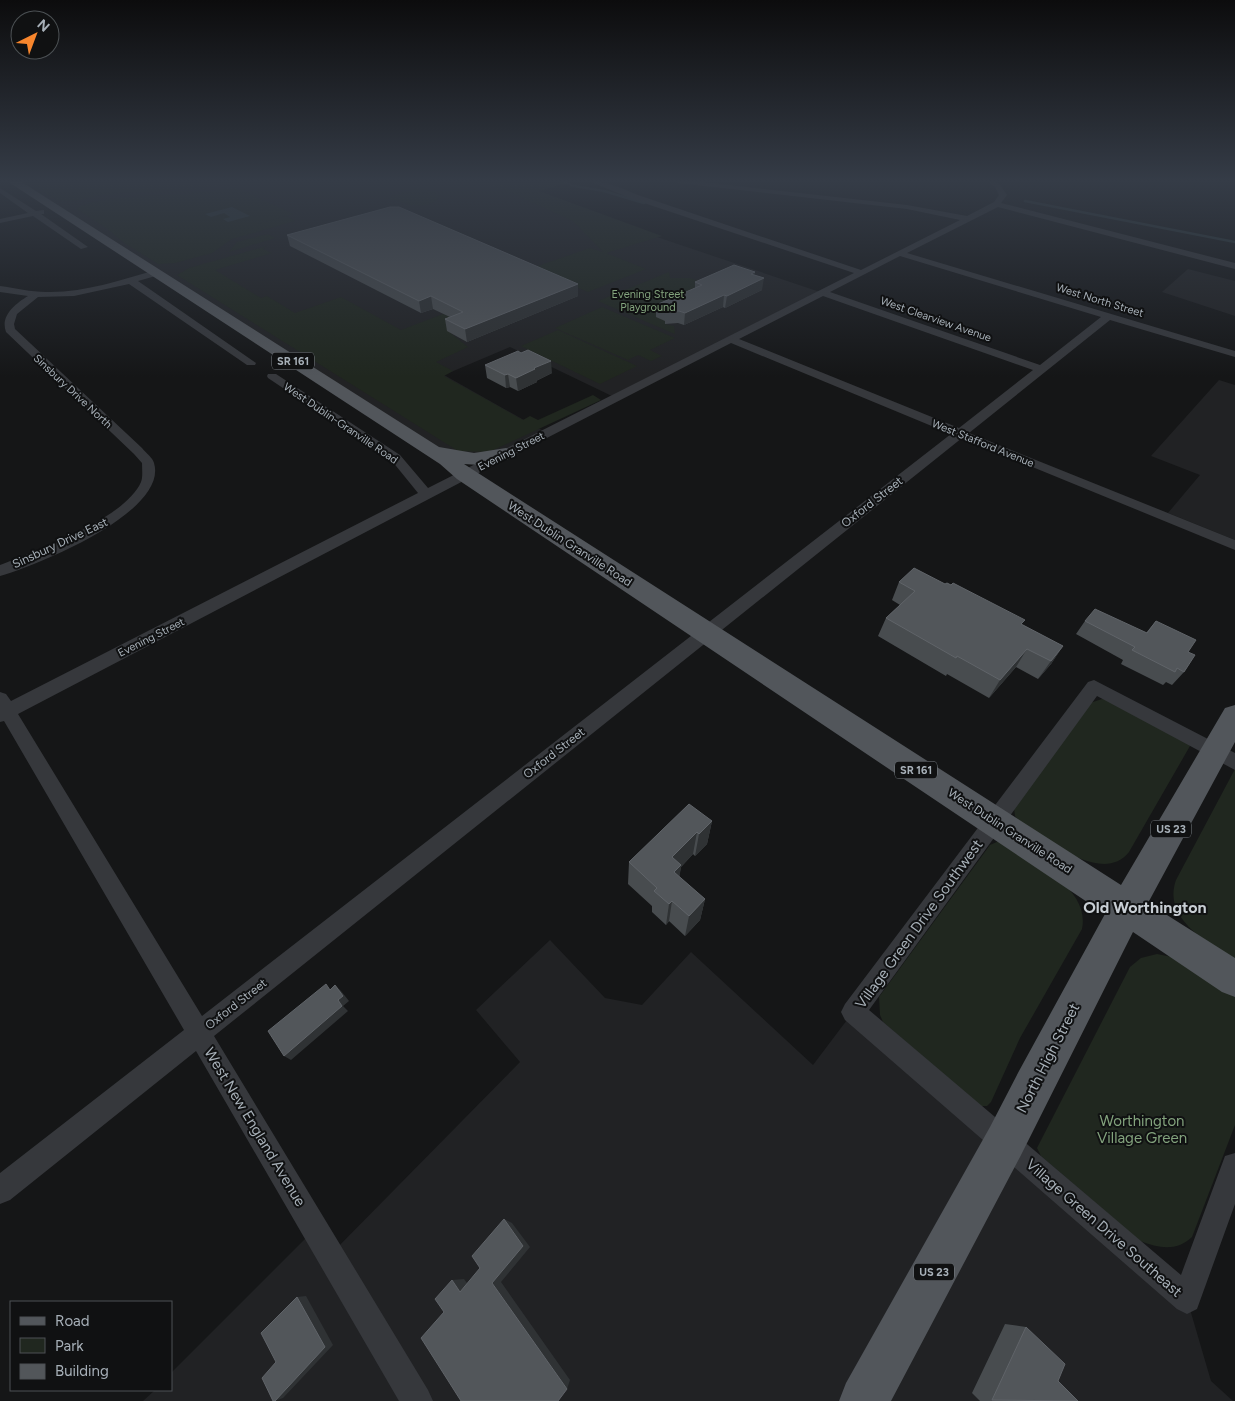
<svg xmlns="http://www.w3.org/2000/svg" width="1235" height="1401" viewBox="0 0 1235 1401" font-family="Figtree,sans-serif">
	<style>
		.built { fill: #212224 }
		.green { fill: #20271f }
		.water { fill: #2b383b }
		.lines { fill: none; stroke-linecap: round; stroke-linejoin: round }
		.stream { stroke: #2b383b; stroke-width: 2.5 }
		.minor { fill: #36383c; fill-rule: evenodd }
		.primary { fill: #52565b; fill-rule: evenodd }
		.wall { fill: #484c4f }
		.shaded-wall { fill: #2f3234 }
		.building { fill: #52565a; stroke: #606469 }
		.labels { text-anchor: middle; stroke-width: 4; stroke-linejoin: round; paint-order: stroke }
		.far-park-label { font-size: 11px; fill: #83a37d; stroke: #101112 }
		.far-street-label { font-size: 11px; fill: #a7b0b8; stroke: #101112 }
		.shield { fill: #101112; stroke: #7a8086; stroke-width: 1 }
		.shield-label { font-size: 11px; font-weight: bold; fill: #a7b0b8 }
		.street-label { font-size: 12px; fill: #a7b0b8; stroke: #101112 }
		.near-street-label { font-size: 15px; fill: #a7b0b8; stroke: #101112 }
		.near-park-label { font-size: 15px; fill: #83a37d; stroke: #101112 }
		.near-neighbourhood-label { font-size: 16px; font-weight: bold; fill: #c8ced4; stroke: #101112 }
	</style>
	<rect width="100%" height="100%" fill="#151617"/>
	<g class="built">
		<polygon points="12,181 491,181 823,293 616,398 510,347 444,375 547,433 482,461 430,449"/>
		<polygon points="1188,269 1235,281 1235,316 1162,292"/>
		<polygon points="1219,380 1235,385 1235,540 1168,513 1200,475 1151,456"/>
		<polygon points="550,940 605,998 642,1005 691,952 813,1065 853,1012 1187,1299 1211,1381 1233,1401 143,1401 155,1390 171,1390 171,1373 315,1229 331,1254 520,1062 476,1010"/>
	</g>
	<g class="green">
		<polygon points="25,181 239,181 208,188 106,194 74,201 59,201"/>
		<polygon points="475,181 512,182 518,181 573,181 539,191 662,236 606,253 646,269 588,292 532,268 590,248 603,252 573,221 512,193"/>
		<path d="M 236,187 L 293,214 L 246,227 L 287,216 L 295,221 L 232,239 L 212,253 L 175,263 L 158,264 L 123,242 L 106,228 L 77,209 C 93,195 170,196 194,193 C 208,192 222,189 236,187 Z"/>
		<path d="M 419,188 L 435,192 L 440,197 C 424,214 403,201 386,198 Z"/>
		<polygon points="268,234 275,238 229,252 237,242"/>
		<polygon points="267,246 263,249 272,253 215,270 261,298 267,296 295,313 341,297 401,330 443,314 465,324 448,331 468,347 436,362 453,371 444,376 523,420 530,416 538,420 593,395 601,400 489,452 458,451 177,275 189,268"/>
		<polygon points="669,272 670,278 690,278 698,281 694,283 707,288 665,321 665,324 674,326 675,334 598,301"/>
		<polygon points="602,307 675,338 650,350 662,356 651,361 638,355 628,360 555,328"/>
		<polygon points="558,330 637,366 600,384 521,346"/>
		<path d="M 1102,699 L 1109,700 L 1189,743 L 1190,746 L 1129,852 C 1102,886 1045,838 1019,821 L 1015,816 L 1014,808 L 1090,703 Z"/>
		<path d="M 1235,769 L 1235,961 C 1209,943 1162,919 1176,880 Z"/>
		<path d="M 999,841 C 1028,860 1091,886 1082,929 L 1020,1038 L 991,1102 L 987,1106 L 980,1106 L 883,1022 L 880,1015 L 879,997 L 990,845 Z"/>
		<path d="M 1157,954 L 1177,958 L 1235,995 L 1235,1125 L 1192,1237 C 1176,1252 1159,1248 1140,1241 L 1041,1156 L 1037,1148 L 1130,967 L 1141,958 Z"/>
	</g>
	<polygon class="water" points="232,207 250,216 228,222 223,219 230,217 224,213 211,217 205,214"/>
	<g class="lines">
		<g class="stream">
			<polyline points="561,181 574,186 604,191 644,203"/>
			<polyline points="1025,201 1235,242"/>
		</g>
		<g class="minor">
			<path d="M 589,181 C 607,181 621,188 638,195 L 861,270 L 960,220 L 907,209 L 678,183 L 674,181 L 694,181 L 907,205 L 967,216 L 994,202 L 999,195 L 995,187 L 987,181 C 999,180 1001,186 1007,195 L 1001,203 L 1235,263 L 1235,269 L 998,207 L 907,253 L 1235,351 L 1235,357 L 1110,320 L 969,433 L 1235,540 L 1235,550 L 962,438 L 214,1036 L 428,1390 L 433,1401 L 399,1401 L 196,1051 L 10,1200 L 0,1204 L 0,1173 L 184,1030 L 4,721 L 0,722 L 0,692 L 6,694 L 11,701 L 418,493 L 392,461 L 268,378 L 267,376 L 268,374 L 276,374 L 400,455 L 428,488 L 854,273 L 632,199 ZM 900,256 L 1101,317 L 1040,365 L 830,292 ZM 823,296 L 1033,370 L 959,428 L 739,339 ZM 731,343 L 951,434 L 202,1016 L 18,714 L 469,478 Z"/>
			<polygon points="0,188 36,211 44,210 44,214 41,214 88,247 81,249 33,216 0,223 0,219 28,213 0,193"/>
			<path d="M 156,270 L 159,271 L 159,275 L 138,281 L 256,363 L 255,365 L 247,365 L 129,284 L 74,296 L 38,297 L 17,314 L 14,324 L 15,329 L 142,448 C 146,453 153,458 154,463 C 169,512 36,566 0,576 L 0,565 C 36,551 125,519 141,482 C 143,477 142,469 142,463 L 134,454 L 6,332 C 0,316 15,304 28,296 L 0,292 L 0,286 C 15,288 31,292 46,292 C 84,293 120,280 156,270 Z"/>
			<polygon points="1094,680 1235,753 1235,770 1097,696 869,1010 1181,1275 1225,1156 1235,1153 1235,1204 1197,1309 1187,1314 1177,1309 845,1020 841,1012 845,1004 1088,682"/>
		</g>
		<polygon class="primary" points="7,181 20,181 439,447 474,453 506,448 513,450 516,454 513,458 480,465 464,464 1121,885 1225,708 1235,705 1235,742 1148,903 1235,958 1235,997 1222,992 1133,932 1020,1157 891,1401 839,1401 846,1383 990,1127 1019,1071 1105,914 457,479 440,464"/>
	</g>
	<g class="wall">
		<polygon points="287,235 578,284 578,296 467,342 447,331 445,319 450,317 433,309 421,313 290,246"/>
		<polygon points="755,272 754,275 762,290 725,308 723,307 684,325 678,323 665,324 665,321 656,317 656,305 695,288 695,282"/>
		<polygon points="485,365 552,373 536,381 537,382 518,391 510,387 506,388 487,378"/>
		<polygon points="899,582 1022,625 1063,646 1051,664 1038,679 1016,667 989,698 947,674 946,676 878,636 886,618 900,605 892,600"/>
		<polygon points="1085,621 1146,633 1156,621 1188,652 1184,672 1172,685 1166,682 1163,685 1121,664 1123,660 1076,634"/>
		<polygon points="712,821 707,844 695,856 693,854 681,867 679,877 705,899 700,920 685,936 669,921 666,925 652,912 652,906 628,884 629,862"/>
		<polygon points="1005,1324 1026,1327 1058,1381 1078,1401 980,1401 972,1393"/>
	</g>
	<g class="shaded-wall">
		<polygon points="755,272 753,283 764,278 762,290 725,308 727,296 751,274"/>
		<polygon points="578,284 578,296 467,342 465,329"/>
		<polygon points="724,295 723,307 684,325 685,313"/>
		<polygon points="431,296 433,309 421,313 419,301"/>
		<polygon points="551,361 552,373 536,381 537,382 518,391 516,378 534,368"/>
		<polygon points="508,374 510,387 506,388 505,375"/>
		<polygon points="1063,646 1051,664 1038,679 1051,661"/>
		<polygon points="1027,649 1016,667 989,698 1000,680"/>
		<polygon points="712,821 707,844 695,856 699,834"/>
		<polygon points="697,832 693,854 681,867 678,886 671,893 672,857"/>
		<polygon points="705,899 700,920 685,936 689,916"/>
		<polygon points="672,901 669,921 666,925 669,904"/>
		<polygon points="335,985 341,991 349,1001 343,1006 348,1011 291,1060 284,1056 338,1000"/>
		<polygon points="504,1219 512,1223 530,1247 501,1282 570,1380 567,1389 492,1283"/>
		<polygon points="464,1279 472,1290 460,1292 452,1280"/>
		<polygon points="306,1296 333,1345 283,1398 275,1401 297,1297"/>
	</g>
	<g class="building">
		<polygon points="390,207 399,207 578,284 465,329 445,319 463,312 431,296 419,301 287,235"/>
		<polygon points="734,265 755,272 751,274 764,278 727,296 724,295 685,313 679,311 665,312 666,308 656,305 702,285 695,282"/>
		<polygon points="528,350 551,361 534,368 535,369 516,378 508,374 505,375 485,365 518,351 521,353"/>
		<polygon points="914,568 945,584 947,583 951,585 953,583 1025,620 1021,624 1063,646 1051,661 1027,649 1000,680 957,656 956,658 886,618 915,591 899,582"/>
		<polygon points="1095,609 1147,633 1156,621 1196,640 1188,652 1195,655 1184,672 1177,668 1175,672 1132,650 1135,647 1085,621"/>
		<polygon points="689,804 712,821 699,834 697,832 672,857 681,865 674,872 705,899 689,916 672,901 669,904 654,891 657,888 629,862"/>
		<polygon points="326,984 330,990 335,985 343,996 338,1000 342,1006 284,1056 268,1031"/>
		<polygon points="504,1219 523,1246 492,1283 567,1389 558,1401 461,1401 421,1338 444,1312 435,1299 452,1280 460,1292 480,1268 472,1256"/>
		<polygon points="297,1297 325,1347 275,1401 273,1401 262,1378 276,1362 261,1333"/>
		<polygon points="1026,1327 1065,1364 1058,1381 1078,1401 992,1400"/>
	</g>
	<linearGradient id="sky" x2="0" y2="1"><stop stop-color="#0c0c0d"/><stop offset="0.48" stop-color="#353c47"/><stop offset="1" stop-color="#353c47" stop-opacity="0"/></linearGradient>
	<rect width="1235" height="377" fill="url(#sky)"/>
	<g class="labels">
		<g class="far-park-label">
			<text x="648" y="298">Evening Street<tspan x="648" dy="13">Playground</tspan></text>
		</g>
		<g class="far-street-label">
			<text transform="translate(1100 300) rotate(17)" y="4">West North Street</text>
			<text transform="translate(936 319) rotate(19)" y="4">West Clearview Avenue</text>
			<text transform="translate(73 391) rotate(43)" y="4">Sinsbury Drive North</text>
			<text transform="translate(341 423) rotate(34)" y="4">West Dublin-Granville Road</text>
			<text transform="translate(983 443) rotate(22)" y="4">West Stafford Avenue</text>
			<text transform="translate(511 451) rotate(-27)" y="4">Evening Street</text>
			<text transform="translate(151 637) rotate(-27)" y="4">Evening Street</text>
		</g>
		<g class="shield">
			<rect x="272" y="352.5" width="42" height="17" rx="4"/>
			<rect x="895" y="761.5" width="42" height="17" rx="4"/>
			<rect x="1151" y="820.5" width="40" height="17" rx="4"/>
			<rect x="914" y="1263.5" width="40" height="17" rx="4"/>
		</g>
		<g class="shield-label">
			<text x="293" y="365">SR 161</text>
			<text x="916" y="774">SR 161</text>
			<text x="1171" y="833">US 23</text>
			<text x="934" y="1276">US 23</text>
		</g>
		<g class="street-label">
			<text transform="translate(872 502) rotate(-38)" y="4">Oxford Street</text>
			<text transform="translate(60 543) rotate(-25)" y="4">Sinsbury Drive East</text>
			<text transform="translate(570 544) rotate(33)" y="4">West Dublin Granville Road</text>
			<text transform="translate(554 753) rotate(-38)" y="4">Oxford Street</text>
			<text transform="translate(1010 831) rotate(33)" y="4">West Dublin Granville Road</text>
			<text transform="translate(236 1004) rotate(-38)" y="4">Oxford Street</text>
		</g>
		<g class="near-street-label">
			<text transform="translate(919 924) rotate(-54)" y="5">Village Green Drive Southwest</text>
			<text transform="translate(1048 1058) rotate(-63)" y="5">North High Street</text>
			<text transform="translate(255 1127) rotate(59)" y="5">West New England Avenue</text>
			<text transform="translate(1104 1228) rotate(41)" y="5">Village Green Drive Southeast</text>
		</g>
		<g class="near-park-label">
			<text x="1142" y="1126">Worthington<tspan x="1142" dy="17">Village Green</tspan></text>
		</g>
		<g class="near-neighbourhood-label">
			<text x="1145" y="913">Old Worthington</text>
		</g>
	</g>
	<rect x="10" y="1301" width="162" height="90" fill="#101112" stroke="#4c5154"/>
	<rect x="20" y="1317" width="25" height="8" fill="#52565b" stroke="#4c5154"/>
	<text x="55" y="1326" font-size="15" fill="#a7b0b8">Road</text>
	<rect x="20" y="1338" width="25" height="15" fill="#20271f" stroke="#4c5154"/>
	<text x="55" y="1351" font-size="15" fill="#a7b0b8">Park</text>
	<rect x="20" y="1364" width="25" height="15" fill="#52565a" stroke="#4c5154"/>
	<text x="55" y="1376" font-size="15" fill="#a7b0b8">Building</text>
	<g transform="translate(35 35) rotate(42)"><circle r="24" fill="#101112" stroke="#4c5154"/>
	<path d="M0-4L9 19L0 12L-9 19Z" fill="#f8862d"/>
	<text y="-8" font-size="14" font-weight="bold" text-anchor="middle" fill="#a7b0b8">N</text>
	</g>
</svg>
